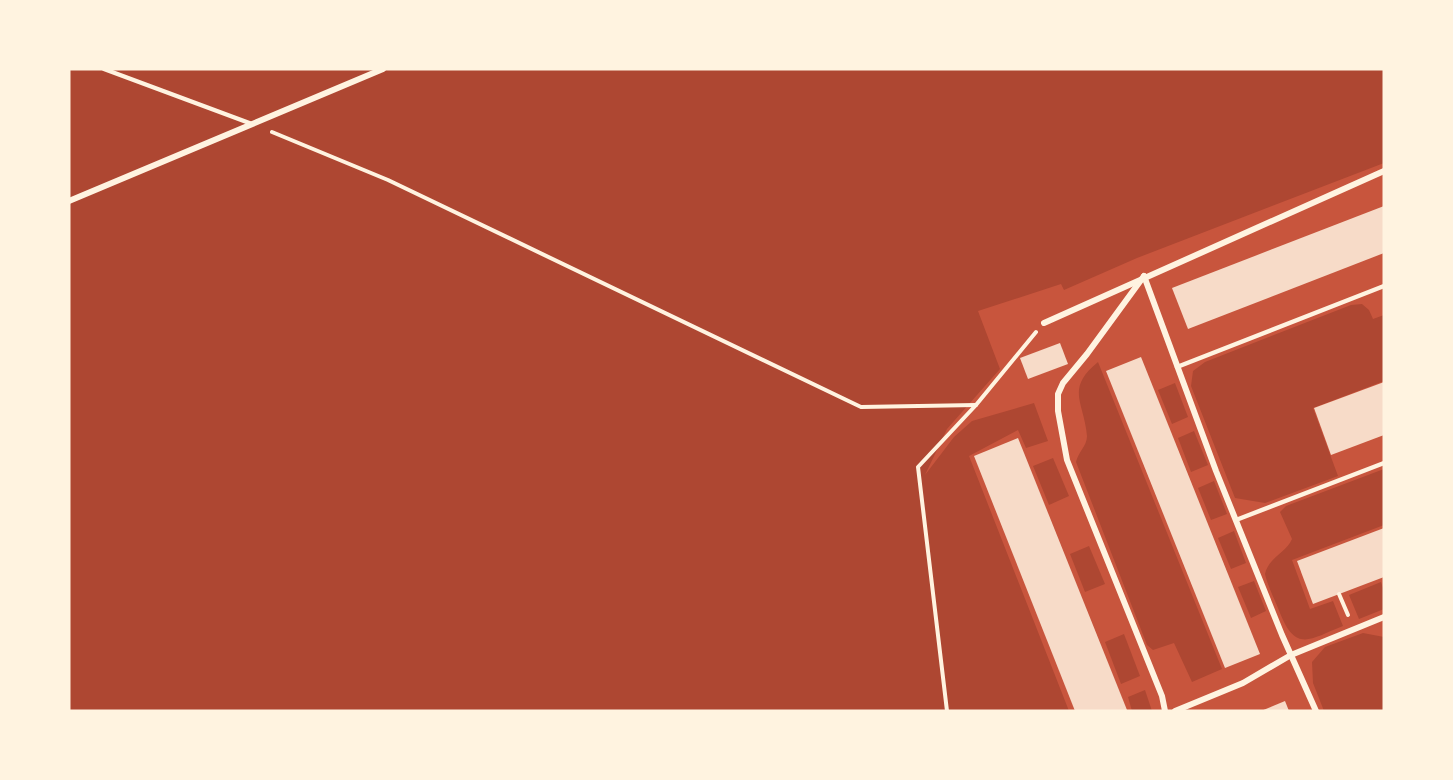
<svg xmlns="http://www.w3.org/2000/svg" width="1453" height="780" viewBox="0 0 1453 780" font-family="Overpass,sans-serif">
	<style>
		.green { fill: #ae4732 }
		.building { fill: #f7dbc8 }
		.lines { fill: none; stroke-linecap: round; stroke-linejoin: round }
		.path { stroke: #fff3e0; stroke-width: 4 }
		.service { stroke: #fff3e0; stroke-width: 4.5 }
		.minor { stroke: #fff3e0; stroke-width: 6 }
	</style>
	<rect width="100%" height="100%" fill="#c8553d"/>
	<g class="green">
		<polygon points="69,69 1384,69 1384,163 1137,258 1064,290 1061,284 978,311 1000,369 947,429 925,475 954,437 972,421 1034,403 1048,441 1026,448 1018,430 969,456 1069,711 69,711"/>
		<polygon points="1362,304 1369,310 1373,319 1384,315 1384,381 1313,408 1338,476 1265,503 1235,498 1191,386 1193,371 1205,362 1351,305"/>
		<path d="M 1098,362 L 1222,669 L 1192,682 L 1174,643 L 1153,650 L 1147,645 L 1076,462 C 1078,452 1087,446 1087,436 C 1084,402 1065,389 1098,362 Z"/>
		<polygon points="1175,383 1188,417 1172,424 1158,390"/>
		<polygon points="1194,431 1208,465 1191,472 1178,438"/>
		<polygon points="1053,458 1069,496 1049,505 1033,466"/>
		<path d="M 1384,469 L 1384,525 L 1292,560 L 1310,609 L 1333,601 L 1343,626 C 1310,639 1296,653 1280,613 C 1275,600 1268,587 1265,574 C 1268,558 1286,553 1292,539 L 1280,512 L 1286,506 Z"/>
		<polygon points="1214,481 1227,514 1211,520 1198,488"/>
		<polygon points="1234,531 1246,563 1231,569 1218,538"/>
		<polygon points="1089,546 1105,584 1085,592 1070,554"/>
		<polygon points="1254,581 1266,611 1251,618 1238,587"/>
		<polygon points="1381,582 1384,591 1384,609 1359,619 1349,595"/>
		<polygon points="1363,633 1384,637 1384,711 1324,711 1313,683 1312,662 1325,647"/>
		<polygon points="1124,634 1140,676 1121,684 1105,642"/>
		<polygon points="1145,690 1152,711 1132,711 1128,697"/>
	</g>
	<g class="building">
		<polygon points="1384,206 1384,253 1188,329 1172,288"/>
		<polygon points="1060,343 1068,364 1028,379 1020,358"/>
		<polygon points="1141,357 1260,654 1225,668 1106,371"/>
		<polygon points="1384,382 1384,435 1331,455 1314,408"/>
		<polygon points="1018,438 1127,710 1125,711 1075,711 974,456"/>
		<polygon points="1384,528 1384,577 1313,604 1297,561"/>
		<polygon points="1285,701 1289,711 1261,711"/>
	</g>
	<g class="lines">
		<g class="path">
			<polyline points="272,132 388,180 861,407 976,405"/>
			<polyline points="1339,594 1348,615"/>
			<polyline points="947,711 918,467 976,405 1036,332"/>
		</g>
		<g class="service">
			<polyline points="104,69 252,124"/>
			<polyline points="1177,367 1384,286"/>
			<polyline points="1236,520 1384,463"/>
		</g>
		<g class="minor">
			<polyline points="69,201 383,69"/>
			<polyline points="1144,276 1087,354 1063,383 1058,394 1058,411 1067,460 1162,696 1165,711"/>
			<polyline points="1144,276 1216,471 1282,635 1316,711"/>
			<polyline points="1044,323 1384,171"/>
			<polyline points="1175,711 1243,683 1291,655 1384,617"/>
		</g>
	</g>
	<rect width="1453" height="780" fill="none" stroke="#fff3e0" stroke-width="141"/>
</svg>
